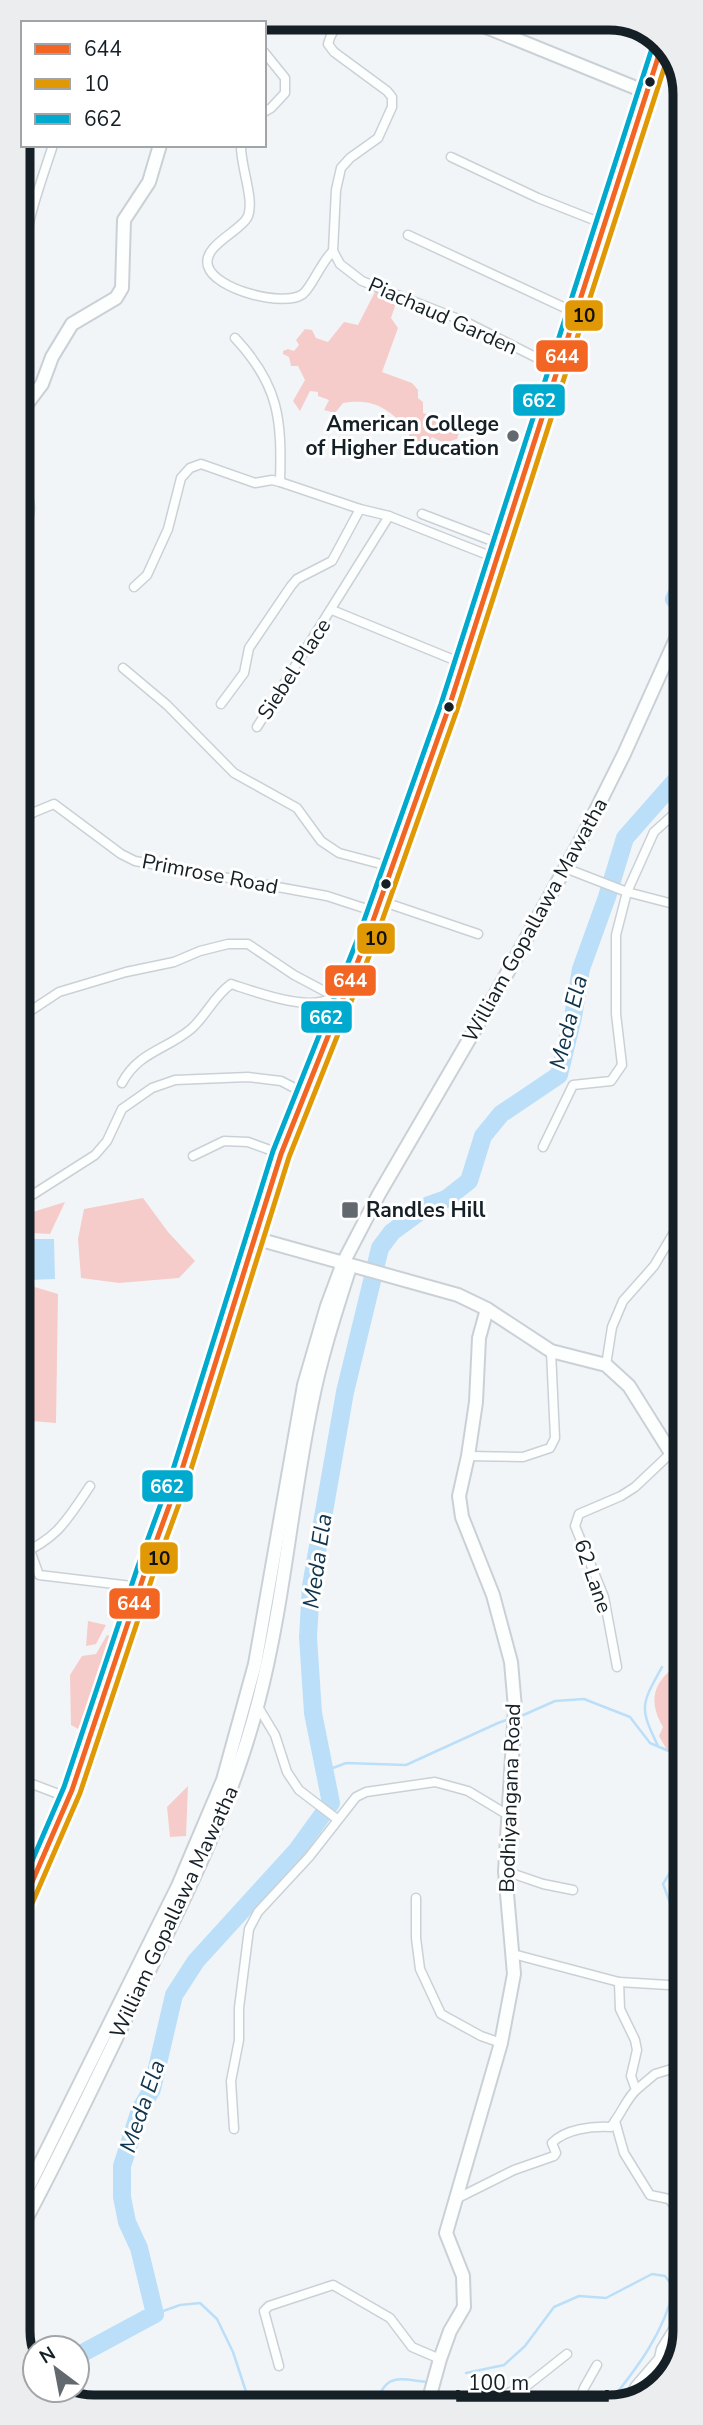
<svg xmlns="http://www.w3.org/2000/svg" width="703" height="2425" viewBox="0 0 703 2425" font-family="'Nunito Sans',sans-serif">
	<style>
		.green { fill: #f6ccca }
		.water { fill: #bbdff9 }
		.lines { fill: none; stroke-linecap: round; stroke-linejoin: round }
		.stream { stroke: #bbdff9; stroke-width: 2.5 }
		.river { stroke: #bbdff9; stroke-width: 18 }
		.street-casing { stroke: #cad1d6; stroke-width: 11 }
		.secondary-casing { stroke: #cad1d6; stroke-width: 16 }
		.primary-casing { stroke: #cad1d6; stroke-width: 16 }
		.highway-casing { stroke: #cad1d6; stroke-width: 19 }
		.street { stroke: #fdfefe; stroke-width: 8 }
		.secondary { stroke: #fdfefe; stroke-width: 12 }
		.primary { stroke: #fdfefe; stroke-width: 12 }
		.highway { stroke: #fdfefe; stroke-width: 16 }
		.bus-1-casing { stroke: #fff; stroke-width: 10 }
		.bus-2-casing { stroke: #fff; stroke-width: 10 }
		.bus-3-casing { stroke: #fff; stroke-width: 10 }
		.bus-1 { stroke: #f26522; stroke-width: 5 }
		.bus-2 { stroke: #e09804; stroke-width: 5 }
		.bus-3 { stroke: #00a9ce; stroke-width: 5 }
		.bus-dot { fill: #141f26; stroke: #fff; stroke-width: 2.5 }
		.poi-dot { fill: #626a70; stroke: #fff; stroke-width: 2.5 }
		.labels { text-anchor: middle; stroke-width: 6; stroke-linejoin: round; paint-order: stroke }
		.street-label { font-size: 21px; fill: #141f26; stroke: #fff }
		.poi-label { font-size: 21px; font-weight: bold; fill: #141f26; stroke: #fff; text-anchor: end }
		.water-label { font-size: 23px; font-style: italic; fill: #0e344d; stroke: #fff }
		.rim { fill: none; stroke: #141f26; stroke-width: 9 }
		.line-badge { stroke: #fff; stroke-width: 2.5 }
		.badge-label { font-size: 19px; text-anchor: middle; font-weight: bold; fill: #fff }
		.pale-badge-label { font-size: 19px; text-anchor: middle; font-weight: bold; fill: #111 }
	</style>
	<rect width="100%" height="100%" fill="#f2f5f8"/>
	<g class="green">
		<path d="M 376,290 L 398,297 L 391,318 L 398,328 L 382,372 L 412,383 L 418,390 L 418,398 L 423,402 L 423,413 L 457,423 L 460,429 L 457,439 L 444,443 L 432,437 L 428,444 L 408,440 L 410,431 C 388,409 375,398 343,403 L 335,413 L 324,410 L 329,400 L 318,396 L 318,392 L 310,391 L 300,411 L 293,401 L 305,380 L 298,366 L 291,366 L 289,357 L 283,354 L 283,351 L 288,349 L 294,351 L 299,345 L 296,340 L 305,329 L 312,330 L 316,338 L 328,342 L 344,322 L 358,325 Z"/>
		<polygon points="143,1198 168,1232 195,1261 179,1278 119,1283 81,1278 78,1239 84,1209"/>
		<polygon points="65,1202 50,1234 32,1233 23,1215"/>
		<polygon points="18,1282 58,1294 56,1423 18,1420"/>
		<polygon points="88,1621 106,1625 96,1644 86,1646"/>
		<polygon points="107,1635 117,1638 82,1731 71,1725 70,1675 82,1656 96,1654"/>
		<path d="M 685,1660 L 685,1758 L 667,1750 L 659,1736 L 663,1727 C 645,1696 657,1677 685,1660 Z"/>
		<polygon points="188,1786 186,1836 170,1837 167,1807"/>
		<polygon points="685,1859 685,1890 671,1884"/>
	</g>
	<polygon class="water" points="28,1239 54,1239 55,1279 29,1280"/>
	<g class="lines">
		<g class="stream">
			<polyline points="519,1717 555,1701 584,1699 630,1717 650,1743 685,1758"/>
			<path d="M 658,1746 C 639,1707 641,1705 662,1667"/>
			<polyline points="325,1771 346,1763 406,1765 498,1723 509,1719"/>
			<polyline points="685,1848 663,1884 672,1908 680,1909 685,1919"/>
			<polyline points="155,2314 180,2305 200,2303 217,2319 233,2352 251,2407"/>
			<path d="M 466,2373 L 504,2365 L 525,2346 L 554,2307 L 579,2296 L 606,2298 L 652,2274 L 665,2276 L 674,2288 C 664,2333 637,2368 609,2403"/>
			<path d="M 375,2406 C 386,2372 397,2379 428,2382"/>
		</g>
		<g class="river">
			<polyline points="684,579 674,599 684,608"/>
			<polyline points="77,2356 155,2314 139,2248 127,2222 122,2197 122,2166 140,2110 152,2089 174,1995 196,1961 297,1850 331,1803 313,1713 308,1637 311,1586 345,1392 380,1248 392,1232 429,1205 446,1199 469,1181 483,1136 501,1114 559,1075 573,1017 581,969 607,897 625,838 684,771"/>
			<polyline points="34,2372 35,2372"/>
		</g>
		<defs>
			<g id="street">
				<path d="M 384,18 C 358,27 337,10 328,44 L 334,52 L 387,91 L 392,97 L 392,107 L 378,138 L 350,158 L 341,168 L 336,190 L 333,251 L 340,264 L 362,281 L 466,322 L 557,368"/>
				<polyline points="247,23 247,18"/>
				<polyline points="264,52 285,78 285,93 271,108 264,112"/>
				<path d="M 241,145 C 240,166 256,202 247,218 C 239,232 202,246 208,266 C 214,289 284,308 303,294 C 312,287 321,262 333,251"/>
				<polyline points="451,157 538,198 604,224"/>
				<polyline points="408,235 576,313"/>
				<path d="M 18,273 C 24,255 26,238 30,219 C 36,194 45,170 53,145"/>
				<path d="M 235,338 C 279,385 282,419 280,482"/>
				<polyline points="422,514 503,545"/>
				<polyline points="134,587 147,575 168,529 181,478 190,468 201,464 255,483 272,480 280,482 360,509 389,516 498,559"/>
				<polyline points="332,610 464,664"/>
				<polyline points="123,668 167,705 234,773 297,808 321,841 339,853 392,867"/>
				<polyline points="221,704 244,673 249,648 291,586 297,579 332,561 360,509"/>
				<polyline points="257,727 389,516"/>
				<polyline points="18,810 32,813 54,804 121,854 135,861 327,896 376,912"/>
				<polyline points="18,828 32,813"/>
				<polyline points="565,868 627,892 685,907"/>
				<polyline points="381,901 478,934"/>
				<polyline points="18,1019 59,992 126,972 174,962 200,951 228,944 248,944 294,975 343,1001"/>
				<path d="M 122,1083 C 138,1052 166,1050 191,1029 C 206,1016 214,996 231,984 C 256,992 311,1013 333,997"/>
				<polyline points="543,1147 573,1085 611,1081 622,1065 616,1014 616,935 627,892 654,832 684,805"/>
				<polyline points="193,1156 224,1141 248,1142 281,1154"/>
				<polyline points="18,1204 95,1155 107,1141 122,1109 152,1088 175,1080 248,1077 281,1081 306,1094"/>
				<polyline points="606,1365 612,1327 623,1301 654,1266 685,1214"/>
				<polyline points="468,1456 523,1457 550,1448 555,1438 551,1351"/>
				<polyline points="30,1550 39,1575 140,1587"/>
				<path d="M 19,1555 C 58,1538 67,1520 90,1486"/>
				<polyline points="617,1667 604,1597 575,1526 579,1514 621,1496 635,1487 671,1453"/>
				<polyline points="257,1705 275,1735 287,1772 299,1790 337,1819"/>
				<polyline points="19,1779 69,1798"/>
				<polyline points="505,1871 543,1884 573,1890"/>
				<polyline points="416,1898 416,1938 420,1969 441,2014 481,2036 501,2043"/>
				<polyline points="513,1954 619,1982 685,1986"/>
				<path d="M 619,1982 L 620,2009 L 635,2040 L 637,2050 L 631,2076 L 636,2090 C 626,2100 623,2110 615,2121 L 624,2153 L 650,2195 L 669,2199 L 685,2219"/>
				<polyline points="636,2090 655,2074 685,2065"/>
				<polyline points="234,2129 231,2081 239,2040 239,2008 249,1929 258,1912 309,1857 356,1797 366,1792 435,1782 468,1791 508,1815"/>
				<path d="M 456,2199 L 514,2170 L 554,2156 L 556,2153 L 552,2143 C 565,2129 592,2126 611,2127 L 615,2121"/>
				<polyline points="279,2366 264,2311 269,2306 333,2285 390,2318 412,2347 440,2359"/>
				<polyline points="626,2405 635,2386 659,2358 661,2349 685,2310"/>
				<polyline points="479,2406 529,2384 567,2354"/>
				<polyline points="578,2406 584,2388 597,2365"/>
			</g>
			<g id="secondary">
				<polyline points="189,18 190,23"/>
				<polyline points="464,18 646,92"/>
				<polyline points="18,416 42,384 52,357 72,324 116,298 122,288 124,220 149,182 160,145"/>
				<path d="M 18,474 C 25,493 35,514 18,530"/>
				<polyline points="254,1238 458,1295 487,1309 551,1351 606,1365 629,1386 671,1453 685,1468"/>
				<polyline points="427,2406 440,2359 450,2331 464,2307 463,2276 446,2233 501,2043 514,1974 505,1871 515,1708 511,1662 493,1595 462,1517 459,1496 468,1456 476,1402 479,1338 487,1309"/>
			</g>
			<g id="primary">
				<polyline points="19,2206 178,1886 223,1780 255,1664 304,1385 327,1306 343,1263 379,1194 495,995 583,836 624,754 684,621"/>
				<path d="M 19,2232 C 62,2153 100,2071 139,1991 C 186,1896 231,1806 258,1703 C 284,1604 291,1502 312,1402 C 321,1357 335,1314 349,1270"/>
			</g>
			<polyline id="highway" points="19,1912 72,1790 146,1569 179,1479 281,1154 364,946 449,707 663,42"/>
		</defs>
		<use href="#street" class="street-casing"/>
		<use href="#secondary" class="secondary-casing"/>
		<use href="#primary" class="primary-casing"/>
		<use href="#highway" class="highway-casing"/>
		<use href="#street" class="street"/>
		<use href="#secondary" class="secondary"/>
		<use href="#primary" class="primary"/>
		<use href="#highway" class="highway"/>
		<defs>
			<polyline id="bus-1" points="19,1912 72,1790 146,1569 179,1479 281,1154 364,946 449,707 663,42"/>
			<polyline id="bus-2" points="27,1915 80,1793 154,1572 187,1482 289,1157 372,949 457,710 669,53"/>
			<polyline id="bus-3" points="19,1891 64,1787 138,1566 171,1476 273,1151 356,943 441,704 655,39"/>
		</defs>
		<use href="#bus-1" class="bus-1-casing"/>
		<use href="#bus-2" class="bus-2-casing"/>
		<use href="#bus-3" class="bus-3-casing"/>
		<use href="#bus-1" class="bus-1"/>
		<use href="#bus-2" class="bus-2"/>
		<use href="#bus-3" class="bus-3"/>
	</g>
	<g class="bus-dot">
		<circle cx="650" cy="82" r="6"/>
		<circle cx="449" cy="707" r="6"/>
		<circle cx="386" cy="884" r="6"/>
	</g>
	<g class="poi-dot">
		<circle cx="513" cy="436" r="7"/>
		<rect x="341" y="1201" width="18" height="18" rx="3.5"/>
	</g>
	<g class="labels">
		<g class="street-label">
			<text transform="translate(443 316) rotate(24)" y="7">Piachaud Garden</text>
			<text transform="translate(294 669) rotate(-57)" y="7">Siebel Place</text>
			<text transform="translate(210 874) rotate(11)" y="7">Primrose Road</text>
			<text transform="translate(535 920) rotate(-61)" y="7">William Gopallawa Mawatha</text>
			<text transform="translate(593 1576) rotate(71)" y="7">62 Lane</text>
			<text transform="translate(510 1798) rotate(-88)" y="7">Bodhiyangana Road</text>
			<text transform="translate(174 1912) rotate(-65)" y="7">William Gopallawa Mawatha</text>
		</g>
		<g class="poi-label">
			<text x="499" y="431">American College<tspan x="499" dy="24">of Higher Education</tspan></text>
			<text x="366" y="1217" text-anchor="start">Randles Hill</text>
		</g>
		<g class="water-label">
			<text transform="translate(568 1022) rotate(-76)" y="8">Meda Ela</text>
			<text transform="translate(317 1561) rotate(-82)" y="8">Meda Ela</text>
			<text transform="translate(142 2106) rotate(-71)" y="8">Meda Ela</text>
		</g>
	</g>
	<path d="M0 0H703V2425H0ZM94 30H609A64 64 0 0 1 673 94V2331A64 64 0 0 1 609 2395H94A64 64 0 0 1 30 2331V94A64 64 0 0 1 94 30Z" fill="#ecedee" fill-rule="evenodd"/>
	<path class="rim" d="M94 30H609A64 64 0 0 1 673 94V2331A64 64 0 0 1 609 2395H94A64 64 0 0 1 30 2331V94A64 64 0 0 1 94 30Z"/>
	<g class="line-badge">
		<rect x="564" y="299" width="40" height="33" rx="7" fill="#e09804"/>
		<rect x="535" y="339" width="54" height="34" rx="7" fill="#f26522"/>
		<rect x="512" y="383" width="54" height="34" rx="7" fill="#00a9ce"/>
		<rect x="356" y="922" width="40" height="33" rx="7" fill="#e09804"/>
		<rect x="324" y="964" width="53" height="33" rx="7" fill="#f26522"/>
		<rect x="300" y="1000" width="53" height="34" rx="7" fill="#00a9ce"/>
		<rect x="141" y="1469" width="53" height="34" rx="7" fill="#00a9ce"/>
		<rect x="139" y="1541" width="40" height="34" rx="7" fill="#e09804"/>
		<rect x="108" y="1587" width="53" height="33" rx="7" fill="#f26522"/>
	</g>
	<g class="badge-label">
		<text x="562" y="363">644</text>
		<text x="539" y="407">662</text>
		<text x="350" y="987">644</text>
		<text x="326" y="1024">662</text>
		<text x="167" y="1493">662</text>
		<text x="134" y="1610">644</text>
	</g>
	<g class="pale-badge-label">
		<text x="584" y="322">10</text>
		<text x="376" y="945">10</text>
		<text x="159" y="1565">10</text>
	</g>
	<rect x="21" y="21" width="245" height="126" fill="#ffffff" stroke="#a1a5a8" stroke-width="2"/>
	<rect x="35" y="44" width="35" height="10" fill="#f26522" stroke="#a1a5a8" stroke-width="2"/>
	<text x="84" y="56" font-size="21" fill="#141f26">644</text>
	<rect x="35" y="79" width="35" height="10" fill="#e09804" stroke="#a1a5a8" stroke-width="2"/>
	<text x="84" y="91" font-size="21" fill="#141f26">10</text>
	<rect x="35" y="114" width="35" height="10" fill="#00a9ce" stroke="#a1a5a8" stroke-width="2"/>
	<text x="84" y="126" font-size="21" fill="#141f26">662</text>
	<g transform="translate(56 2369) rotate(328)"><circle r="33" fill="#ffffff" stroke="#a1a5a8" stroke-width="2"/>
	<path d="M0-5L12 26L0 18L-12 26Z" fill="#626a70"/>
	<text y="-10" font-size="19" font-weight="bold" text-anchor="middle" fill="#141f26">N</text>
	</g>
	<path d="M458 2390v10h149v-10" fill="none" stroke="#141f26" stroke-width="3.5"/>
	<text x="468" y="2390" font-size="21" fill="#141f26" stroke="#ffffff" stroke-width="5" paint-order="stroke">100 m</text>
</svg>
